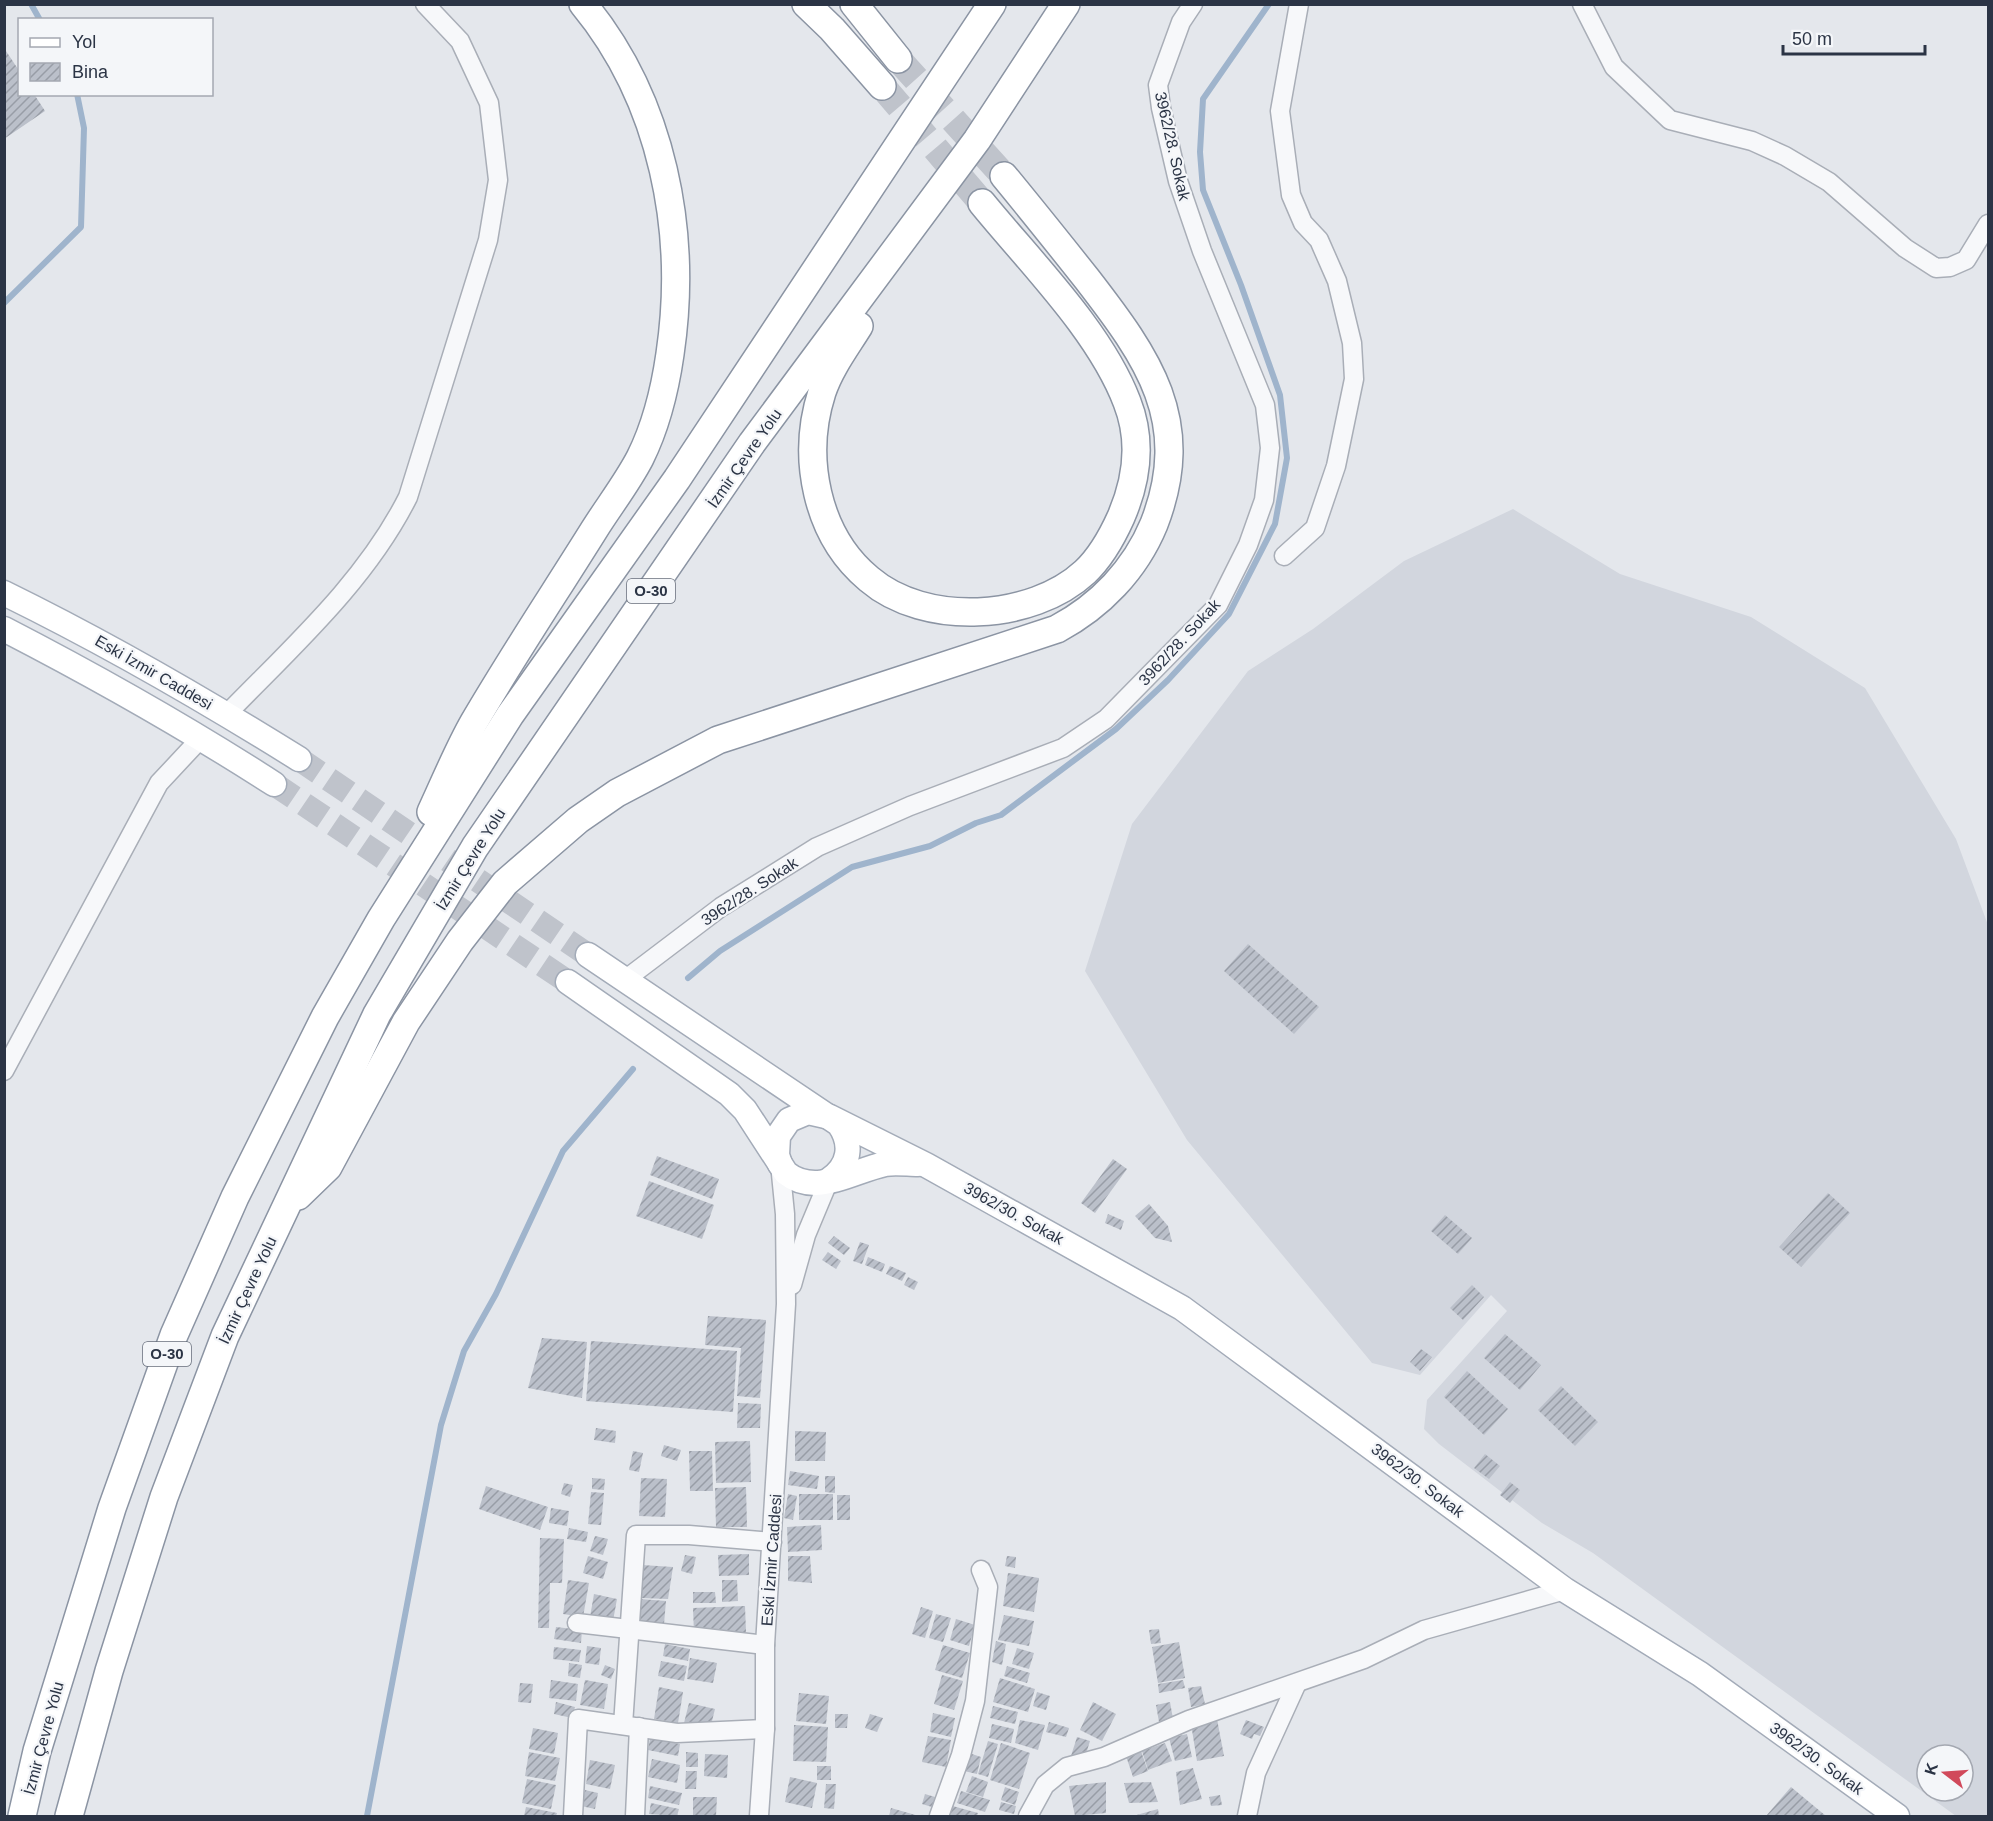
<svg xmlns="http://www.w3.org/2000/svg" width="1993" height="1821" viewBox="0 0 1993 1821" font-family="Helvetica,sans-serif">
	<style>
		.built { fill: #d2d6de; fill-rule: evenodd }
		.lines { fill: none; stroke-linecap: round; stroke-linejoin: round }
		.stream { stroke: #9fb4cc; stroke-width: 6 }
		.building { fill: url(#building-hatch) }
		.major-tunnel { stroke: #bfc3cb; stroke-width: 24; stroke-dasharray: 24 12; stroke-linecap: butt }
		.highway-tunnel { stroke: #bfc3cb; stroke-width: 27; stroke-dasharray: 27 14; stroke-linecap: butt }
		.minor-casing { stroke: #a9aeb7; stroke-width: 21 }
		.major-casing { stroke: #a3abb8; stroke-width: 27 }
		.highway-casing { stroke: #8b94a3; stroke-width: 30 }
		.minor { stroke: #f7f8fa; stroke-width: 18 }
		.major { stroke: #fff; stroke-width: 24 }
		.highway { stroke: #fff; stroke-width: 27 }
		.labels { text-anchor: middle; stroke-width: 4.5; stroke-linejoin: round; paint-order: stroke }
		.shield { fill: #f4f6f9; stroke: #676e7b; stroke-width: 1.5 }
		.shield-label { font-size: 15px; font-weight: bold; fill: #2b3445 }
		.street-label { font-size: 16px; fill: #2b3445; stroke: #f4f6f9 }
	</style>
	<defs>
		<pattern id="building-hatch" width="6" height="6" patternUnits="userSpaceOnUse" patternTransform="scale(1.5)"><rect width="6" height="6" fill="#bbc0ca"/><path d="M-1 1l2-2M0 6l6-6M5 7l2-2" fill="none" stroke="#989da6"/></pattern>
	</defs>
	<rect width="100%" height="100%" fill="#e4e7ec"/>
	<path class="built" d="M 1513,509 L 1620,574 L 1751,617 L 1865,688 L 1956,839 L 1988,925 L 1988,1816 L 1956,1816 L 1593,1553 L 1542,1523 L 1439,1444 L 1424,1429 L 1427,1400 L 1507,1311 L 1491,1295 L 1420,1375 L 1372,1363 L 1187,1140 L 1085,971 L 1132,824 L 1248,671 L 1313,629 L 1404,561 ZM 1927,1755 L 1963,1755 L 1963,1791 L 1927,1791 Z"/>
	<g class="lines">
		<g class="stream">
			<polyline points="31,4 40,20"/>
			<polyline points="4,303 81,227 84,128 77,94"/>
			<polyline points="688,978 720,951 852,867 930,846 976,823 1001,815 1116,729 1168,680 1229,614 1275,524 1287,458 1280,395 1241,285 1203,190 1200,152 1203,99 1269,4"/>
			<polyline points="367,1816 441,1425 464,1351 496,1294 563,1151 633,1069"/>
		</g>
	</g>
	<g class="building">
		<polygon points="4,48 20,72 20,94 34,94 45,111 4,139"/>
		<polygon points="1248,944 1319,1007 1294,1034 1224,971"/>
		<polygon points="657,1156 719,1179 712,1199 650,1175"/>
		<polygon points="1113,1159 1127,1169 1095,1213 1081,1203"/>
		<polygon points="649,1181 714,1205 702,1239 636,1216"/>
		<polygon points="1828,1193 1850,1213 1801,1267 1779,1247"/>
		<polygon points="1149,1204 1168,1226 1172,1242 1155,1238 1135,1216"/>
		<polygon points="1108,1214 1124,1221 1121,1230 1105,1223"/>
		<polygon points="1445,1215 1472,1238 1458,1254 1431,1231"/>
		<polygon points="834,1236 850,1248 844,1255 828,1243"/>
		<polygon points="860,1242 869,1245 862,1264 853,1261"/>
		<polygon points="828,1252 841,1261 836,1269 822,1260"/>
		<polygon points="868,1257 885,1264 882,1272 865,1265"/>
		<polygon points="890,1266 906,1273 902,1281 886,1274"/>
		<polygon points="908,1277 918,1282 914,1290 904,1285"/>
		<polygon points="1472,1285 1484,1297 1463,1320 1450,1308"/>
		<polygon points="708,1316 766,1320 760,1398 737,1396 741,1348 705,1345"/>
		<polygon points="1505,1334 1541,1365 1520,1390 1484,1358"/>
		<polygon points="542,1338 587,1342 582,1398 528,1388"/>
		<polygon points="591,1341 737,1351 733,1412 586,1401"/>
		<polygon points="1421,1349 1432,1357 1420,1371 1410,1362"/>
		<polygon points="1467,1371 1508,1409 1484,1435 1444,1397"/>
		<polygon points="1561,1386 1598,1422 1575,1446 1538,1410"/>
		<polygon points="738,1403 761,1404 760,1428 737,1428"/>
		<polygon points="596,1428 616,1431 615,1443 594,1440"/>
		<polygon points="795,1431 826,1432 825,1461 795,1461"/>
		<polygon points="750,1441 751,1482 716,1483 715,1442"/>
		<polygon points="664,1445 681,1450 677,1461 661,1456"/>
		<polygon points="633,1451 643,1453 639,1472 629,1470"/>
		<polygon points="689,1451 712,1451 713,1491 690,1491"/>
		<polygon points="1485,1454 1500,1466 1489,1479 1474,1468"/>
		<polygon points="790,1471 819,1476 817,1489 788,1485"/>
		<polygon points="825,1476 835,1476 835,1493 825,1492"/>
		<polygon points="592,1478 605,1479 604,1490 592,1489"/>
		<polygon points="641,1478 667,1479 665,1517 639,1516"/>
		<polygon points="1510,1482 1520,1490 1510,1503 1500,1495"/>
		<polygon points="564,1483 573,1485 570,1497 561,1494"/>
		<polygon points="486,1486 548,1507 540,1530 479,1509"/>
		<polygon points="746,1487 747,1527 716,1527 715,1488"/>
		<polygon points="591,1492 604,1493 601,1525 588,1524"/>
		<polygon points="788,1494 797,1496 793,1520 784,1518"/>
		<rect x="799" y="1494" width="34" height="26"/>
		<rect x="837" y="1495" width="13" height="25"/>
		<polygon points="551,1508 569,1511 567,1526 549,1523"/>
		<polygon points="821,1525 822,1550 788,1552 787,1527"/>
		<polygon points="569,1528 588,1532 586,1542 567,1539"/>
		<polygon points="595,1536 608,1539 603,1555 590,1551"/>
		<polygon points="540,1538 564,1539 562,1583 550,1583 549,1628 538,1628"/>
		<polygon points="749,1554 749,1575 719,1576 718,1555"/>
		<polygon points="685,1555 696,1557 692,1574 681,1571"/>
		<polygon points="588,1556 608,1562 603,1579 583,1573"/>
		<polygon points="788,1556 810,1556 812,1583 788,1581"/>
		<polygon points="1007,1556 1016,1557 1015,1568 1005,1566"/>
		<polygon points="642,1565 673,1567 668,1599 641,1598"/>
		<polygon points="1008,1573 1039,1578 1034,1612 1003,1606"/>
		<polygon points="568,1580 589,1583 583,1617 563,1614"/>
		<polygon points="722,1580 737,1580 738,1601 722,1602"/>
		<polygon points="693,1592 715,1592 716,1603 693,1603"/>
		<polygon points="594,1594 617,1599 613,1621 590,1617"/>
		<polygon points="640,1599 666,1601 664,1624 639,1622"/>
		<polygon points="745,1606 746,1632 694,1634 693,1608"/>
		<polygon points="921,1607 933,1611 925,1638 912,1634"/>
		<polygon points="936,1614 951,1618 943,1642 929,1638"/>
		<polygon points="1004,1615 1034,1621 1029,1646 998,1640"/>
		<polygon points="956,1619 975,1625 969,1646 950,1640"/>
		<polygon points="556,1627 582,1630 581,1643 554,1639"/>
		<polygon points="1159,1629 1161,1643 1151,1644 1149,1630"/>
		<polygon points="996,1641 1006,1644 1002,1665 992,1662"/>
		<polygon points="1179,1642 1185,1678 1158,1683 1152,1647"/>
		<polygon points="665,1644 690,1649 688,1661 663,1656"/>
		<polygon points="943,1645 970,1653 962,1678 935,1670"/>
		<polygon points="587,1646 601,1648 599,1665 585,1663"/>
		<polygon points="554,1647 581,1650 579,1662 553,1659"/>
		<polygon points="1017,1648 1034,1653 1029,1669 1012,1664"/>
		<polygon points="690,1658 717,1663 713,1683 687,1679"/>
		<polygon points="661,1661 687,1666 684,1681 658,1676"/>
		<polygon points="569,1663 582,1665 580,1678 568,1676"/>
		<polygon points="605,1665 615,1669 611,1679 601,1675"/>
		<polygon points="1007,1666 1030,1673 1027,1683 1004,1676"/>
		<polygon points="942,1675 963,1681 954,1710 934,1704"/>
		<polygon points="1000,1678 1035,1689 1028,1712 993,1702"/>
		<polygon points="551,1680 578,1684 576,1701 549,1698"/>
		<polygon points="585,1680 608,1684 604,1709 580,1705"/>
		<polygon points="1183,1680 1185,1688 1159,1693 1158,1684"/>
		<polygon points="520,1683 533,1684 531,1703 518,1702"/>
		<polygon points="1201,1686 1205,1704 1191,1707 1188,1688"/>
		<polygon points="659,1687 683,1692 678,1723 654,1719"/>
		<polygon points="1037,1692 1050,1696 1046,1710 1033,1706"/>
		<polygon points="799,1693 829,1696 826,1724 796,1721"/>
		<polygon points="556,1702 575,1707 572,1718 554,1714"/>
		<polygon points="1093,1702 1116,1714 1102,1741 1080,1730"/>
		<polygon points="1170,1702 1173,1719 1159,1722 1156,1705"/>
		<polygon points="689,1703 715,1709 710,1729 684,1723"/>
		<polygon points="993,1706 1018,1712 1015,1724 990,1718"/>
		<polygon points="933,1713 955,1718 951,1737 930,1732"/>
		<polygon points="835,1714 848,1714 847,1728 835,1728"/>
		<polygon points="870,1714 883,1718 877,1732 865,1728"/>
		<polygon points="1217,1719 1224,1756 1197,1761 1191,1724"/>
		<polygon points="1020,1720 1045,1725 1038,1750 1015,1743"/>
		<polygon points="1246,1720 1264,1727 1260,1736 1254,1734 1252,1739 1240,1734"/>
		<polygon points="1049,1722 1069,1728 1066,1737 1046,1732"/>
		<polygon points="992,1724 1014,1729 1011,1743 989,1738"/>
		<polygon points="794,1725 828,1727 826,1762 793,1761"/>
		<polygon points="533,1728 558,1733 554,1754 529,1749"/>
		<polygon points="1187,1734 1192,1757 1175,1761 1169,1738"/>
		<polygon points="928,1736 951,1740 946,1767 922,1762"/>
		<polygon points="1077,1737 1090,1741 1084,1760 1071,1756"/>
		<polygon points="650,1738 680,1744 678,1756 648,1750"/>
		<polygon points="988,1741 998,1744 988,1777 978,1774"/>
		<polygon points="1001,1743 1030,1753 1019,1789 990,1780"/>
		<polygon points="1165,1743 1172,1761 1148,1770 1142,1751"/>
		<polygon points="1141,1751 1148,1771 1133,1777 1126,1756"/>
		<polygon points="529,1752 560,1758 555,1781 525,1776"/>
		<polygon points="686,1752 698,1753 698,1767 686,1767"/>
		<polygon points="969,1753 981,1757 977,1774 964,1771"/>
		<polygon points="705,1754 728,1755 727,1778 704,1776"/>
		<polygon points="652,1759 680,1765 677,1783 648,1777"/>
		<polygon points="590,1760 615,1765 610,1789 586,1784"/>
		<rect x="817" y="1766" width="14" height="14"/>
		<polygon points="1193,1768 1202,1799 1180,1805 1176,1772"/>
		<polygon points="686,1771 697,1771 696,1789 685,1789"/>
		<polygon points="972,1776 988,1782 983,1797 966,1792"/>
		<polygon points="790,1777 817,1783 812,1808 785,1802"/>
		<polygon points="527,1779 556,1785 551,1809 522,1803"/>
		<polygon points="1106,1782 1106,1813 1075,1816 1069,1786"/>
		<polygon points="1151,1782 1158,1802 1129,1803 1124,1783"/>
		<polygon points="826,1784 836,1784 834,1809 824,1808"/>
		<polygon points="650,1786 682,1793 679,1805 648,1798"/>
		<polygon points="1005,1787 1019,1792 1015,1805 1001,1800"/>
		<polygon points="1791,1787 1826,1816 1766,1816"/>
		<polygon points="585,1790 598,1793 595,1809 581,1806"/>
		<polygon points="961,1791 990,1800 985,1812 957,1803"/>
		<polygon points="925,1794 935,1797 932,1807 922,1804"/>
		<polygon points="1220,1795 1222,1805 1211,1806 1209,1797"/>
		<polygon points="693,1797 717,1797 716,1816 693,1816"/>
		<polygon points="1001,1802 1016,1806 1014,1814 999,1810"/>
		<polygon points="651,1803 679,1809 677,1816 649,1814"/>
		<polygon points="949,1805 978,1813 977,1816 946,1816"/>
		<polygon points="526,1807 557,1813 556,1816 524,1816"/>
		<polygon points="891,1808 919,1816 889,1816"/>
		<polygon points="1158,1809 1159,1816 1133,1816"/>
	</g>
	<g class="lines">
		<g class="major-tunnel">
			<polyline points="299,759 588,955"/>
			<polyline points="274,784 568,982"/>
		</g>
		<g class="highway-tunnel">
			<polyline points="898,59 1004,176"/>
			<polyline points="882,86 982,203"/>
		</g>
		<defs>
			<g id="minor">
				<polyline points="1582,4 1614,67 1670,120 1752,141 1785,156 1829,182 1905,248 1936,268 1950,267 1966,260 1988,224"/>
				<polyline points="1284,556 1315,528 1336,466 1354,379 1352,343 1337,281 1319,240 1303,223 1291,195 1280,111 1299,4"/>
				<path d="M 227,714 C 292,647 366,581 408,497 L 488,240 L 498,180 L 489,103 L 460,41 L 425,4"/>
				<polyline points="626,979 721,907 817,847 910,806 1063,748 1106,719 1218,605 1248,545 1264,500 1270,448 1265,405 1202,251 1178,181 1161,108 1158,85 1181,22 1193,4"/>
				<polyline points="4,1071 159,783 202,737"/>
				<polyline points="792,1285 806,1235 829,1180"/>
				<polyline points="577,1623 765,1645"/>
				<polyline points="623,1725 636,1535 689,1535 772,1542"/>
				<polyline points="573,1816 578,1719 677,1733 765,1729"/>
				<polyline points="635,1816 639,1727"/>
				<polyline points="759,1816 765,1729 765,1645 786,1304 785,1214 780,1164"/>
				<polyline points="939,1816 961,1755 975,1701 988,1587 981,1570"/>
				<polyline points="1028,1816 1045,1785 1067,1767 1104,1757 1189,1720 1364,1659 1424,1630 1565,1590"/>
				<polyline points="1247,1816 1256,1773 1297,1683"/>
			</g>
			<g id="major">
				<path d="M 4,593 C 106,643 203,699 299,759"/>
				<path d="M 4,629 C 97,677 187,728 274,784"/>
				<path d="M 588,955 L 839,1124 C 853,1144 850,1166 829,1180"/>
				<path d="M 568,982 L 729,1094 L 745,1110 L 786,1173 C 816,1197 852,1171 885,1164 C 895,1162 908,1164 918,1164"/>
				<polyline points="780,1164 777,1155 778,1136 789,1120 808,1112 830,1117 926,1165 1182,1308 1565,1590 1700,1674 1897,1816"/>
			</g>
			<g id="highway">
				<polyline points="806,4 832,29 882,86"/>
				<polyline points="854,4 898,59"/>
				<path d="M 859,326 C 846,347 830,368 822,392 C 801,457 816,535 869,579 C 925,627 1032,621 1085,572 C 1101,557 1112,537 1121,517 C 1137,480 1142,440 1127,402 C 1100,331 1030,262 982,203"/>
				<path d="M 431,812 C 445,782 458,750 474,722 C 512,657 554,594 594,530 C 609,506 627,483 640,458 C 656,426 665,389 670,354 C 688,232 663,101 583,4"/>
				<path d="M 298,1196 L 328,1167 L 406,1022 L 460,941 L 505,883 L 578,820 L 617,793 L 718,740 L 1057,629 C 1100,606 1135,570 1154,524 C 1194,421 1148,358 1087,279 C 1060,245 1032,210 1004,176"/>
				<polyline points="22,1816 37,1751 112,1508 174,1335 235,1197 325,1017 381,919 510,715 677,479 992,4"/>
				<polyline points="69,1816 109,1671 164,1497 225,1336 377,1014 475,847 752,443 977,140 1066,4"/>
			</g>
		</defs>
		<use href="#minor" class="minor-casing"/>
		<use href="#major" class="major-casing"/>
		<use href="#highway" class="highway-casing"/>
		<use href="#minor" class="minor"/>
		<use href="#major" class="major"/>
		<use href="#highway" class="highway"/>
	</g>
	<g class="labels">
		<g class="shield">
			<rect x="627" y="579" width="48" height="24" rx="4.5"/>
			<rect x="143" y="1342" width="48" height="24" rx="4.5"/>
		</g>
		<g class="shield-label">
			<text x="651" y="596">O-30</text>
			<text x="167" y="1359">O-30</text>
		</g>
		<g class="street-label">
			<text transform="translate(1173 146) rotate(77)" y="6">3962/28. Sokak</text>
			<text transform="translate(744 458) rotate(-55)" y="6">İzmir Çevre Yolu</text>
			<text transform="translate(1179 642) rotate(-47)" y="6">3962/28. Sokak</text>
			<text transform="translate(154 672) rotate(30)" y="6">Eski İzmir Caddesi</text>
			<text transform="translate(470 859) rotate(-58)" y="6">İzmir Çevre Yolu</text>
			<text transform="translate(749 891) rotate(-33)" y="6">3962/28. Sokak</text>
			<text transform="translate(1014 1213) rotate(29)" y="6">3962/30. Sokak</text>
			<text transform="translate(247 1290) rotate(-65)" y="6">İzmir Çevre Yolu</text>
			<text transform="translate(1418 1480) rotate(37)" y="6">3962/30. Sokak</text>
			<text transform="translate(771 1560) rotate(-86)" y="6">Eski İzmir Caddesi</text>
			<text transform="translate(43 1738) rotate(-75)" y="6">İzmir Çevre Yolu</text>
			<text transform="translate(1817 1758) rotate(36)" y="6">3962/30. Sokak</text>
		</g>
	</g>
	<rect width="1993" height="1821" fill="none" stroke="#2b3445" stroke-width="12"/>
	<rect x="18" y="18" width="195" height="78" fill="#f4f6f9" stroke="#a4a8b1" stroke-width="1.5"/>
	<rect x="30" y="38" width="30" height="9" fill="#ffffff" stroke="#a4a8b1" stroke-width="1.5"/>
	<text x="72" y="48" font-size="18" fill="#2b3445">Yol</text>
	<rect x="30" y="63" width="30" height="18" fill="url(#building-hatch)" stroke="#a4a8b1" stroke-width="1.5"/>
	<text x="72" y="78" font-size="18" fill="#2b3445">Bina</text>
	<g transform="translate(1945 1773) rotate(287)"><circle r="28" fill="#f4f6f9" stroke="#a4a8b1" stroke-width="1.5"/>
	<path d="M0-4.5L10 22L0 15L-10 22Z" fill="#d1495b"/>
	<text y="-9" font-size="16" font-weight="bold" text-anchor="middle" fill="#2b3445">K</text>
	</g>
	<path d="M1783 45v9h142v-9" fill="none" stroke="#2b3445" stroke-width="3"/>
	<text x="1792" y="45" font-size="18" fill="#2b3445" stroke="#f4f6f9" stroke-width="4.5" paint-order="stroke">50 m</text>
</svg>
